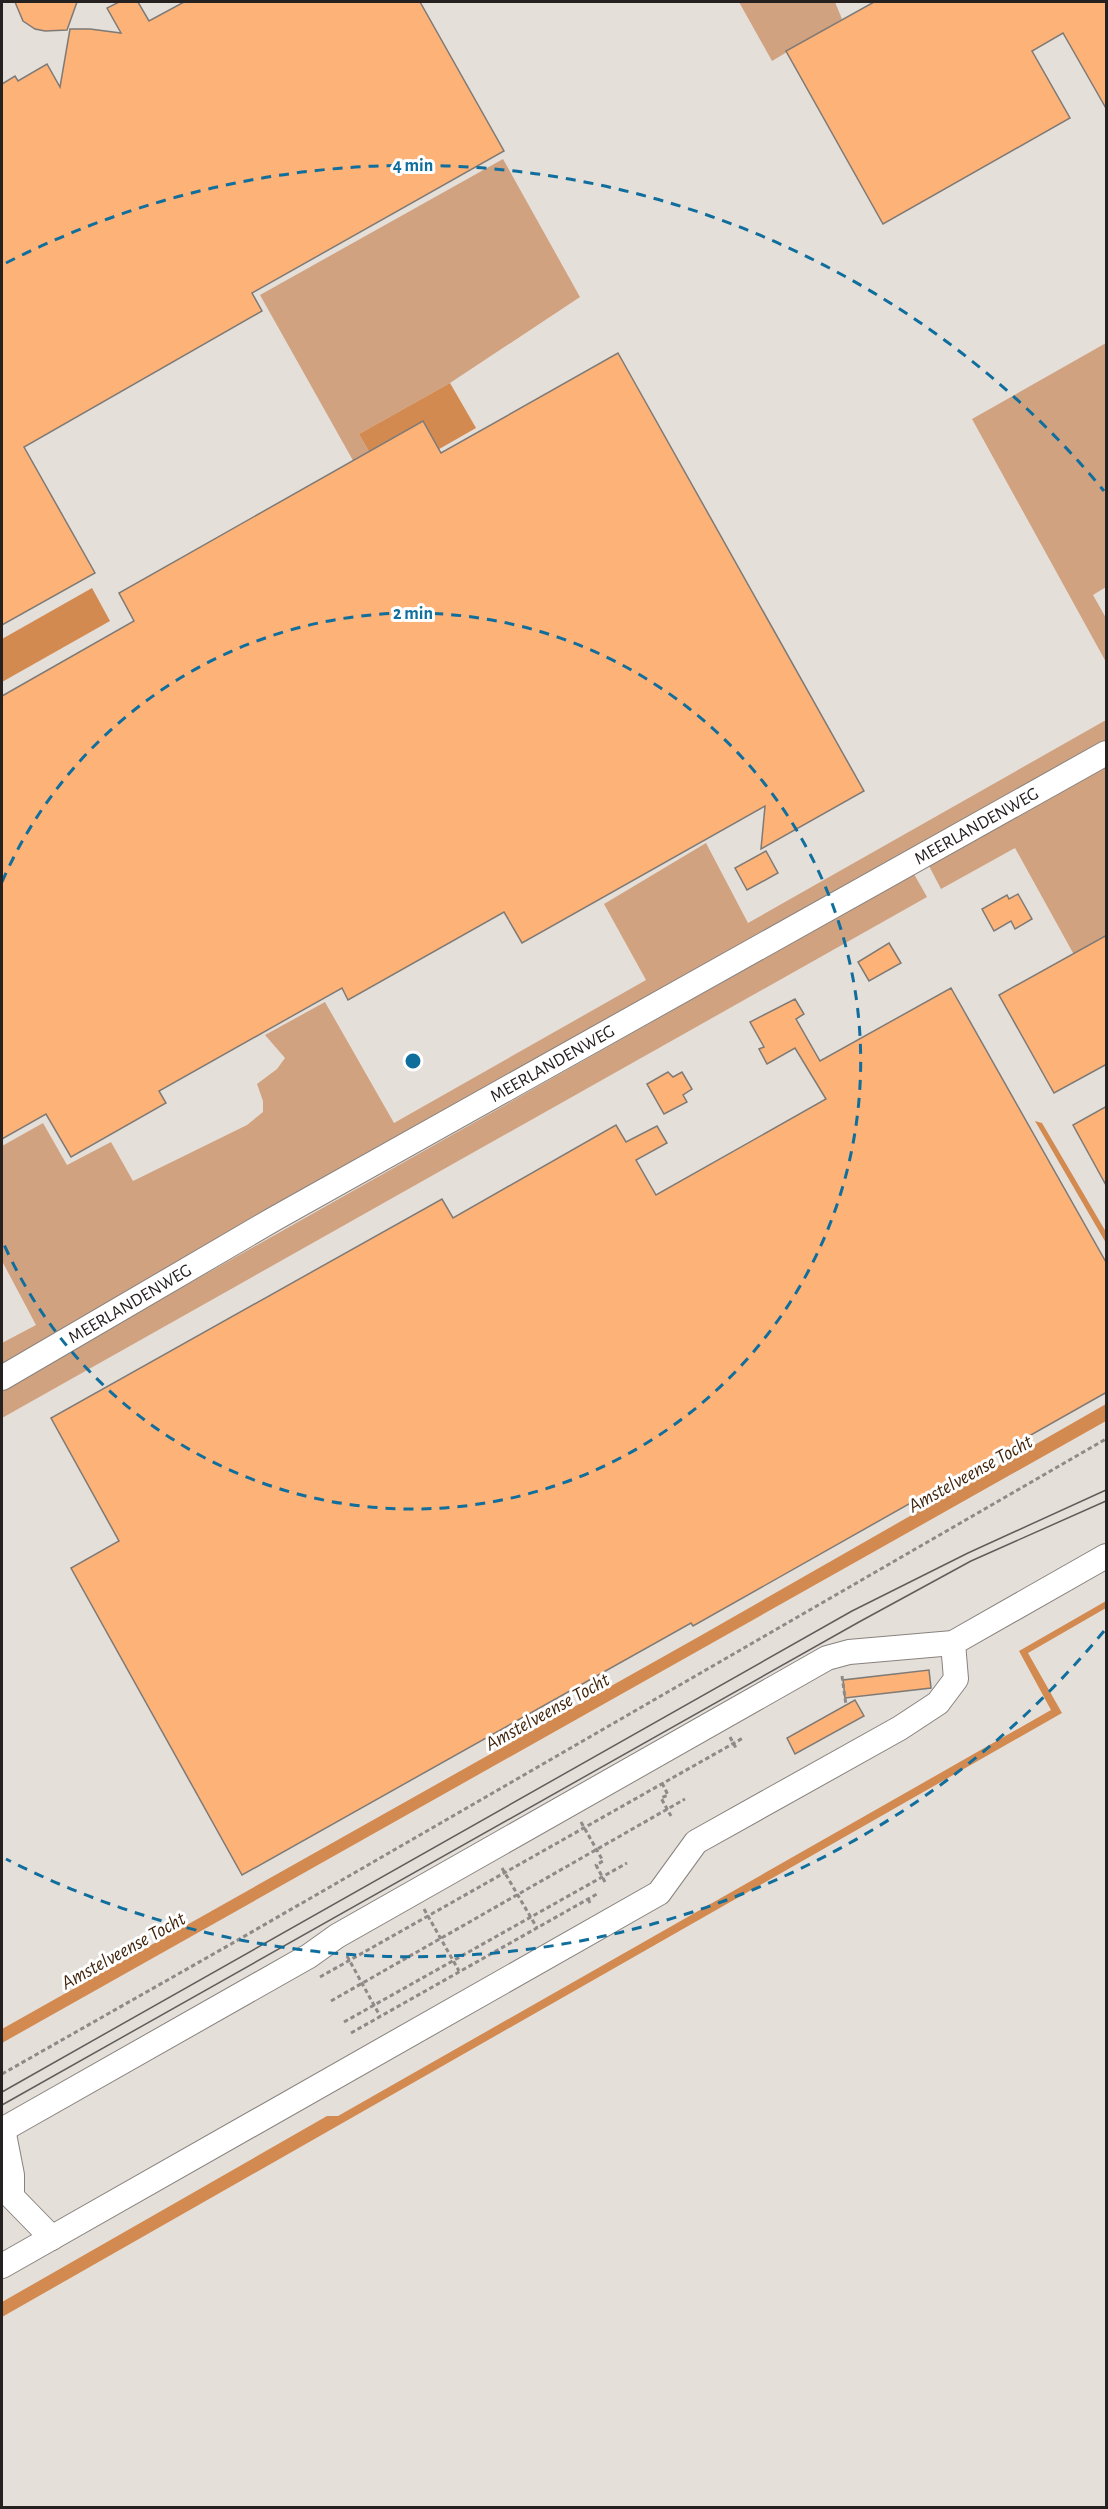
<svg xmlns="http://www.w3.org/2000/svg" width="1108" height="2509" viewBox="0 0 1108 2509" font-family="'Alegreya Sans',sans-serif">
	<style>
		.green { fill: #d0a280 }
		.water { fill: #d28a51 }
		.building { fill: #fdb278; stroke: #7f7a75; stroke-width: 1.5 }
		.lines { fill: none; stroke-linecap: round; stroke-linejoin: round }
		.minor-casing { stroke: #88827e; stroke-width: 26 }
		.path { stroke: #8f8a87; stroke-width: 3; stroke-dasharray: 4.5 3; stroke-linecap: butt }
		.minor { stroke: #fff; stroke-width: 24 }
		.tram { stroke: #615d5b; stroke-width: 1.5 }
		.ring { fill: none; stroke: #106e9d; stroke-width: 3; stroke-dasharray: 10 8 }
		.labels { text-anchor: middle; stroke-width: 6; stroke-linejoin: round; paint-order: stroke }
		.street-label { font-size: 18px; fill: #242120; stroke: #fff }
		.water-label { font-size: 20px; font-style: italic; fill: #42240b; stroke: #fff }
		.centre { fill: #106e9d; stroke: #fff; stroke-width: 3 }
		.ring-label { font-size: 18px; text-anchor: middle; font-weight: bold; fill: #106e9d; stroke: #fff; stroke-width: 6; stroke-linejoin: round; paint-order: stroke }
	</style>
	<rect width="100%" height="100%" fill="#e5dfda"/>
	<g class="green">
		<polygon points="739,2 835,2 842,19 772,61"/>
		<polygon points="503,159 580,297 450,383 359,434 385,480 369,489 260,295"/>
		<polygon points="1106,343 1106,587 1093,595 1106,618 1106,662 972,419"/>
		<polygon points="1106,720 1106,742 2,1366 2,1343 36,1325 2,1261 2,1146 43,1123 67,1165 111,1142 133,1181 247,1125 263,1112 263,1101 257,1084 277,1069 285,1058 265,1035 325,1002 394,1123 646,980 604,904 706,843 748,923"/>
		<polygon points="1106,765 1106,947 1078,962 1015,848 941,889 929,866"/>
		<polygon points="914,874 927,897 2,1418 2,1389"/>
	</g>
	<g class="water">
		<polygon points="450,383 476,428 385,480 359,434"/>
		<polygon points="92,588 110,621 2,682 2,639"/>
		<polygon points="1035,1121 1042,1123 1106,1232 1106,1243"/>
		<polygon points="1106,1404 1106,1421 2,2043 2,2029 700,1636"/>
		<polygon points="1106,1601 1106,1608 1028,1653 1062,1713 2,2317 2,2302 327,2116 338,2116 1051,1710 1019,1651"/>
	</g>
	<g class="building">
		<polygon points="15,2 77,2 67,30 45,31 35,29 23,21"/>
		<polygon points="119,2 138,2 149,21 184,2 420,2 504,151 252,293 262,311 24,447 95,573 2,625 2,84 15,76 18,81 47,64 60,87 70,29 90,29 121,33 107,8"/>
		<polygon points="874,2 1107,2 1107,110 1063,33 1032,51 1070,118 883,224 786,51"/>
		<polygon points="618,353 864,791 761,849 765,806 522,943 504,912 348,1000 342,988 159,1091 166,1103 71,1157 46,1114 2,1139 2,696 134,621 119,593 423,421 441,453"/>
		<polygon points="766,851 778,873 747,890 735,868"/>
		<polygon points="1018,894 1032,919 1015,929 1011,921 994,931 982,909 1007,895 1009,899"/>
		<polygon points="1107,935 1107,1064 1054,1093 999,995"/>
		<polygon points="889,943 901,963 869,981 858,962"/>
		<polygon points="951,988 1107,1264 1107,1392 693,1626 691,1623 242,1875 71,1568 119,1541 51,1418 442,1199 453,1218 616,1125 626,1142 657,1126 667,1143 636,1160 656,1195 826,1099 795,1048 767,1064 759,1049 764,1047 750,1022 795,999 804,1014 796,1019 820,1061"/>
		<polygon points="668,1072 673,1077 682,1072 692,1089 683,1095 687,1102 664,1114 647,1084"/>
		<polygon points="1107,1106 1107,1187 1073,1125"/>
		<polygon points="929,1670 931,1688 845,1698 843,1680"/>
		<polygon points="855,1700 864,1716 795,1754 787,1738"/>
	</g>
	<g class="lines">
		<defs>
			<g id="minor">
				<path id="s1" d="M 2,1378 L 274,1219 L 1106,753"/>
				<polyline points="3,2129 12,2175 12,2197 52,2238"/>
				<polyline points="2,2130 309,1956 337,1936 827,1658 849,1652 953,1643 1106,1556"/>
				<polyline points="2,2266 659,1893 696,1842 900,1728 938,1703 956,1679 953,1643"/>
			</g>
		</defs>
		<use href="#minor" class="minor-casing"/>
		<g class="path">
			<polyline points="842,1676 846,1705"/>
			<polyline points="730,1737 737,1750"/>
			<polyline points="662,1783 668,1795 661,1798 671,1816"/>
			<polyline points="581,1822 603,1861 596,1865 605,1882"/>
			<polyline points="502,1868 537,1928"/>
			<polyline points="588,1899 591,1905"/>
			<polyline points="424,1909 459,1971"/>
			<polyline points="347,1956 380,2016"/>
			<polyline points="320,1977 743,1738"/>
			<polyline points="331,2001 685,1799"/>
			<polyline points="344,2022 627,1863"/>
			<polyline points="351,2033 597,1894"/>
			<polyline points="2,2074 231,1944 1106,1439"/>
		</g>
		<use href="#minor" class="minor"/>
		<g class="tram">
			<polyline points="2,2092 852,1611 968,1553 1106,1490"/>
			<polyline points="2,2105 859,1622 971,1561 1106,1501"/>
		</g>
	</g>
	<g class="ring">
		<path d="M2 882A448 448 0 1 1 2 1240"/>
		<path d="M1104 1631A896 896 0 0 1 6 1859M6 263A896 896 0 0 1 1104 491"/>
	</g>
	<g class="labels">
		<g class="street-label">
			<text dy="6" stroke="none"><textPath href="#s1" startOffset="1120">MEERLANDENWEG</textPath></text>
			<text dy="6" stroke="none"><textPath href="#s1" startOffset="634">MEERLANDENWEG</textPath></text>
			<text dy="6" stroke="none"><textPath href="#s1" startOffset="148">MEERLANDENWEG</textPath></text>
		</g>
		<g class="water-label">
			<text transform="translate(970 1473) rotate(-29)" y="7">Amstelveense Tocht</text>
			<text transform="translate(547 1711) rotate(-29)" y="7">Amstelveense Tocht</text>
			<text transform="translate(123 1950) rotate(-29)" y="7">Amstelveense Tocht</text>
		</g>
	</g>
	<circle cx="413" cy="1061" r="9" class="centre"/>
	<g class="ring-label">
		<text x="413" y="171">4 min</text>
		<text x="413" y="619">2 min</text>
	</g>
	<rect width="1108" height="2509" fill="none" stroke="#242120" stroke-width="6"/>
</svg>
